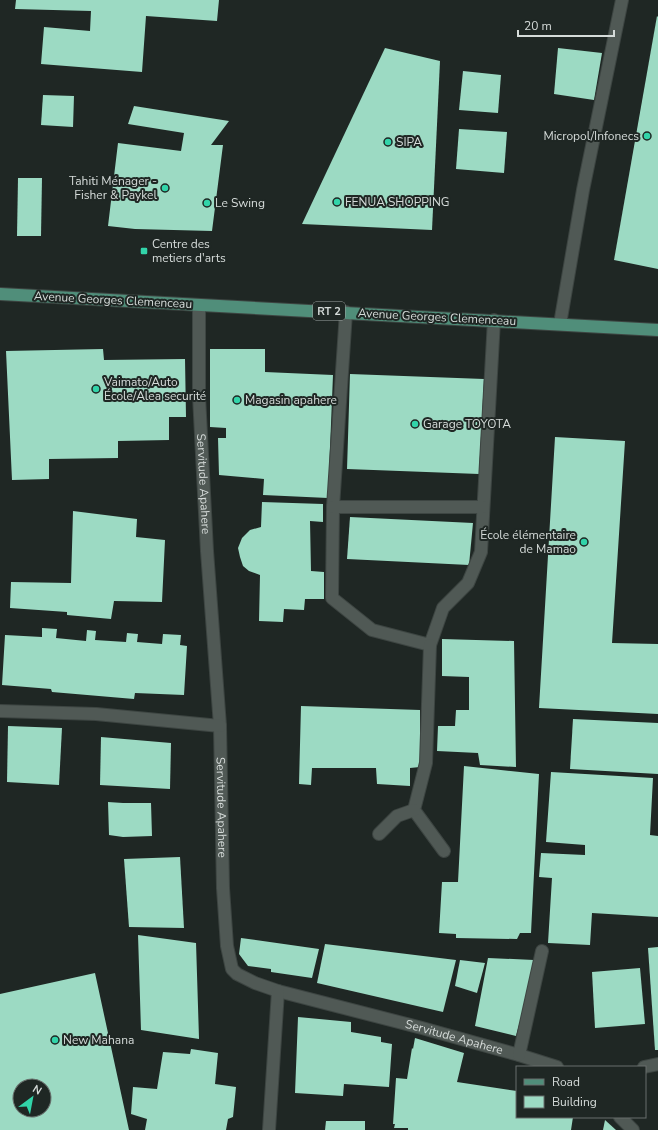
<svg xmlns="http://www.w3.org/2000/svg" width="658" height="1130" viewBox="0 0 658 1130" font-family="'Nunito Sans',sans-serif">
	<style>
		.building { fill: #9cdac3; fill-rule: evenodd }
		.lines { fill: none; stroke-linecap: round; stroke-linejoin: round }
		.street-casing { stroke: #3d4542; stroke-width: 14 }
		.primary-casing { stroke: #3d4542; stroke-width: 14 }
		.street { stroke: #505955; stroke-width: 12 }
		.primary { stroke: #508e7a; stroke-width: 12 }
		.poi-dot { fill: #32d4a9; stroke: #1f2724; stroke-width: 1.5 }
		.labels { text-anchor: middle; stroke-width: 4; stroke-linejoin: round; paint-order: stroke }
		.shield { fill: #1f2724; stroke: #9ea5a3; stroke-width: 1 }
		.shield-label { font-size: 11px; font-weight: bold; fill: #d5dbd9 }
		.poi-label { font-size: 12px; fill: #d5dbd9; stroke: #1f2724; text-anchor: start }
		.street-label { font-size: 12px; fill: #d5dbd9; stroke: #1f2724 }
	</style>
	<rect width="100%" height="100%" fill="#1f2724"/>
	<g class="building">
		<polygon points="16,0 219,0 217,21 146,16 142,72 41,64 44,27 90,31 91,11 15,9"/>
		<polygon points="657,16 658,17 658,269 614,260"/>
		<polygon points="385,48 440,61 432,230 302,224"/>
		<polygon points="558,48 602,53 594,100 554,94"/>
		<polygon points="463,71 501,75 498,113 459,110"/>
		<polygon points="43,95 74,96 73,127 41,125"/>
		<polygon points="134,106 229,121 211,145 223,145 212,231 135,229 108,226 118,143 181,151 184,133 128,124"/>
		<polygon points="459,129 507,132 504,173 456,169"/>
		<polygon points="18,178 42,178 41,236 17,236"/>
		<polygon points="103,349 104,360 185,359 186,417 169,417 169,440 118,441 118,458 49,459 49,479 12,480 6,351"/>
		<polygon points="210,349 265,349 265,372 333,375 328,498 263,495 264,479 219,475 218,438 226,438 226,428 210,427"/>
		<polygon points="350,374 484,379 479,474 347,469"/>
		<polygon points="555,437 625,441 612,643 658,644 658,714 539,708"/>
		<polygon points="262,502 323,504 323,522 310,521 311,571 324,572 324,599 305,599 304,610 284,609 283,622 259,621 260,575 249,571 243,566 240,557 238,548 242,538 250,530 261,527"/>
		<polygon points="73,511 137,519 136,537 165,540 162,602 114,601 111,619 67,615 67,612 10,608 11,582 71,583"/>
		<polygon points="350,517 473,523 469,565 347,559"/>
		<polygon points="42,628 57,629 56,638 86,641 87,630 96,631 95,640 126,642 127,633 138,634 137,642 162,644 163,634 181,635 180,645 187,646 184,695 135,693 134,699 52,692 51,689 2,685 5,635 42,637"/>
		<polygon points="442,639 514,641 516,767 480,765 478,753 437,751 438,726 455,726 456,710 469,710 469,677 442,676"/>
		<polygon points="301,706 420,710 420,767 410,768 410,786 377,784 376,768 312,768 311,785 299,784"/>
		<polygon points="573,719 658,723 658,774 570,769"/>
		<polygon points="8,726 62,728 59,785 7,782"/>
		<polygon points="101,737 171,743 170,789 100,785"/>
		<polygon points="464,766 539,774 531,933 520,933 517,939 456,938 456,934 439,933 442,882 458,882"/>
		<polygon points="551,772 653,778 650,835 658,836 658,917 592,913 590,945 548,943 552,878 539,877 541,853 585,855 585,845 546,842"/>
		<polygon points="108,802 123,803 151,803 152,836 123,837 109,835"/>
		<polygon points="180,857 184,928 129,927 124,859"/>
		<polygon points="138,935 196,943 199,1039 141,1030"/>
		<polygon points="241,938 319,949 312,978 271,972 271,969 248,966 239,954"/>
		<polygon points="325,944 456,960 443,1012 317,983"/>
		<polygon points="658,947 658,1050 655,1050 648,948"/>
		<polygon points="488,958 534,960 522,1025 519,1025 516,1036 475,1026"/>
		<polygon points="460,960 485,963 477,993 455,986"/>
		<polygon points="640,968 645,1024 595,1028 592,972"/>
		<path d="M 95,973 L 129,1130 L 0,1130 L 0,994 ZM 20,1086 L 44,1086 L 44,1110 L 20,1110 Z"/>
		<polygon points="298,1017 351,1022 351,1032 381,1037 381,1042 392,1044 389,1087 344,1084 343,1096 295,1093"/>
		<polygon points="415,1038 464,1053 457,1082 517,1091 517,1117 573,1117 571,1130 408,1130 408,1128 394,1128 395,1124 393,1124 396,1078 407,1079 412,1048 413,1049"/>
		<polygon points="191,1049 218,1053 215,1084 236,1087 233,1117 228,1119 226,1130 145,1130 147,1119 131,1114 133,1087 157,1089 163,1052 190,1054"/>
		<polygon points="605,1120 616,1130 603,1130"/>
		<polygon points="326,1121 365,1121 365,1130 325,1130"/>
	</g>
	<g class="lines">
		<defs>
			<g id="street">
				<path id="s1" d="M 199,305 L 199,396 L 207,551 L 220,726 L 223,888 L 227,946 L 232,969 L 237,974 L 255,983 L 278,991 L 422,1028 L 519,1055 L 557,1067"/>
				<polyline points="346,312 333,507 332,598 372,630 430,645 443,608 468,583 481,552 494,320"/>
				<polyline points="560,324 583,190 622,0"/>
				<polyline points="333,507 483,507"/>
				<polyline points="430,645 426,763 414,810 444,851"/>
				<polyline points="0,711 96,714 220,726"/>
				<polyline points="379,834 397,816 414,810"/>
				<polyline points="519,1055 542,951"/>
				<polyline points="644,1067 658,1064"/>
				<polyline points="620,1117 633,1130"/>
				<polyline points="269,1130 278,991"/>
			</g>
			<polyline id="primary" points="0,294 658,330"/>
		</defs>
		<use href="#street" class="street-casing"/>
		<use href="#primary" class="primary-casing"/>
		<use href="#street" class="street"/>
		<use href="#primary" class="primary"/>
	</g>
	<g class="poi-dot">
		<circle cx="647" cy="136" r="4"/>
		<circle cx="388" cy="142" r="4"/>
		<circle cx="165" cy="188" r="4"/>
		<circle cx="337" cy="202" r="4"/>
		<circle cx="207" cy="203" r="4"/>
		<rect x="140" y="247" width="8" height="8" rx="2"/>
		<circle cx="96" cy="389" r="4"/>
		<circle cx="237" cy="400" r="4"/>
		<circle cx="415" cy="424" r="4"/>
		<circle cx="584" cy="542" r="4"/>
		<circle cx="55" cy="1040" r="4"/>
	</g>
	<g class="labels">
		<rect class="shield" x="313" y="302" width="32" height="18" rx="3"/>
		<g class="shield-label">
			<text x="329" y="315">RT 2</text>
		</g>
		<g class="poi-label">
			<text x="639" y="140" text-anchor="end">Micropol/Infonecs</text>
			<text x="396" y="146">SIPA</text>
			<text x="157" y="185" text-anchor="end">Tahiti Ménager -<tspan x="157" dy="14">Fisher &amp; Paykel</tspan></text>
			<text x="345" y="206">FENUA SHOPPING</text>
			<text x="215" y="207">Le Swing</text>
			<text x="152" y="248">Centre des<tspan x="152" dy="14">metiers d'arts</tspan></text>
			<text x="104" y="386">Vaimato/Auto<tspan x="104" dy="14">École/Alea securité</tspan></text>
			<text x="245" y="404">Magasin apahere</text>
			<text x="423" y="428">Garage TOYOTA</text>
			<text x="576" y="539" text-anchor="end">École élémentaire<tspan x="576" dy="14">de Mamao</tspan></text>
			<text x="63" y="1044">New Mahana</text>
		</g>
		<g class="street-label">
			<text transform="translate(113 300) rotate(3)" y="4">Avenue Georges Clemenceau</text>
			<text transform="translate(437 317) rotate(3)" y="4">Avenue Georges Clemenceau</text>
			<text dy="4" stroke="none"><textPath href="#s1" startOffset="179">Servitude Apahere</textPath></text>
			<text dy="4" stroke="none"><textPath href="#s1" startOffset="503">Servitude Apahere</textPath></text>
			<text dy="4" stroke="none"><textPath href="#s1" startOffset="899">Servitude Apahere</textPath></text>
		</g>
	</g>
	<rect x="516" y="1066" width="130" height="52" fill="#1f2724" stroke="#686f6c"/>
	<rect x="524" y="1079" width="20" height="6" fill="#508e7a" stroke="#686f6c"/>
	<text x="552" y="1086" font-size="12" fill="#d5dbd9">Road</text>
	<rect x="524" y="1096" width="20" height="12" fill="#9cdac3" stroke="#686f6c"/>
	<text x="552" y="1106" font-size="12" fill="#d5dbd9">Building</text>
	<g transform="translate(32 1098) rotate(32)"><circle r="19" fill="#1f2724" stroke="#686f6c"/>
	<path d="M0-3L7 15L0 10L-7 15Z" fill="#32d4a9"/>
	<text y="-6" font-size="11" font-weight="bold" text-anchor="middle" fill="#d5dbd9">N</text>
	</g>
	<path d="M518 30v6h96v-6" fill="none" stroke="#d5dbd9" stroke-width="2"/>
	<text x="524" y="30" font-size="12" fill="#d5dbd9" stroke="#1f2724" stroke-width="3" paint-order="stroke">20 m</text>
</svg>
